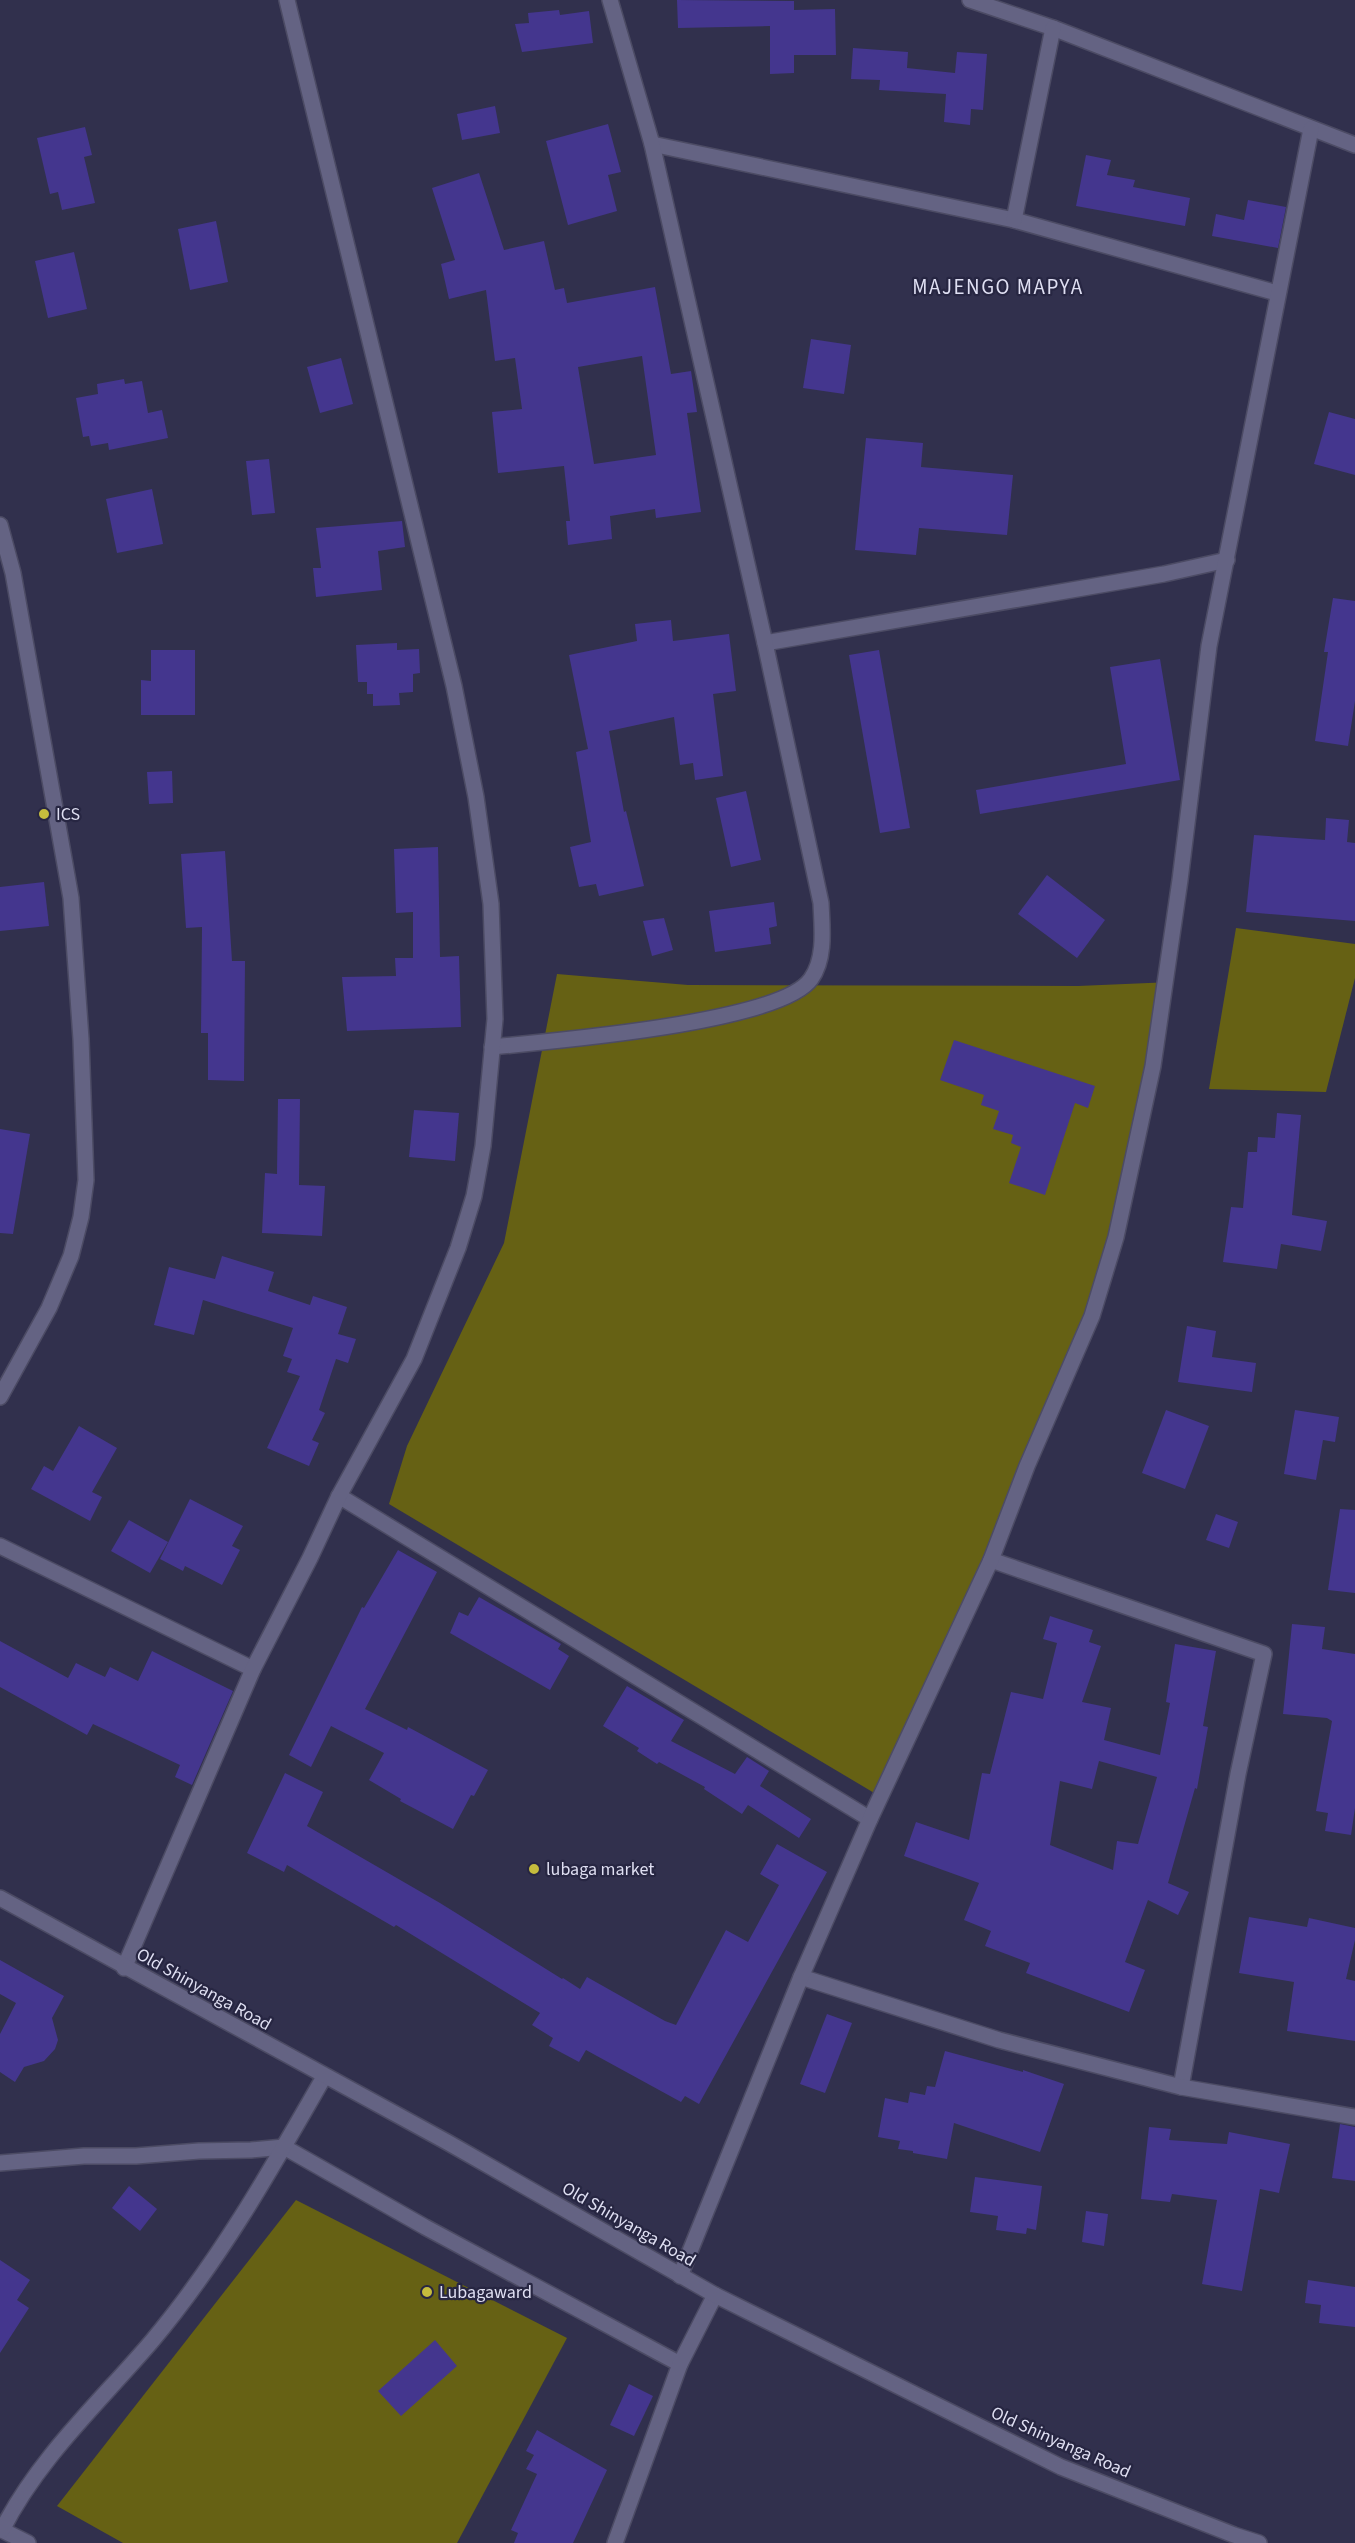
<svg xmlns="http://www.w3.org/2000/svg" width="1355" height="2543" viewBox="0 0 1355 2543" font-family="'Source Sans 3',sans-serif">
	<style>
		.green { fill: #666114 }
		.building { fill: #44368e; fill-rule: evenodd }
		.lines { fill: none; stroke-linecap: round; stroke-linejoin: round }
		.street-casing { stroke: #4c4b64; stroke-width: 18 }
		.secondary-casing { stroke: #4c4b64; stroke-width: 18 }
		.street { stroke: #646383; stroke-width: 15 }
		.secondary { stroke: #646383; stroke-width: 15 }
		.poi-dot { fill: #c5bc3d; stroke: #272642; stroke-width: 2 }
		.labels { text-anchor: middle; stroke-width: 4.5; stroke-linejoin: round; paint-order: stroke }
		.poi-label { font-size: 18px; fill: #dfdff2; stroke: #272642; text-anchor: start }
		.street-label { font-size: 18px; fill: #dfdff2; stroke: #272642 }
		.quarter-label { font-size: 21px; letter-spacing: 1.5px; fill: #dfdff2; stroke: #272642 }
	</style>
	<rect width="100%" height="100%" fill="#31304d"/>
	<g class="green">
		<polygon points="1236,928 1355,944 1355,978 1326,1092 1209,1089"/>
		<polygon points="557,974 688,985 1078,986 1172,982 1108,1262 886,1800 389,1504 407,1446 504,1243"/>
		<polygon points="296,2200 567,2338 457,2543 123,2543 57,2506"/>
	</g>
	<g class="building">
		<polygon points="677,0 794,1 794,10 835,9 836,55 794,55 794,73 770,74 770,26 678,28"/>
		<polygon points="559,10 560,15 589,11 593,43 522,52 515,24 529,23 528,13"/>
		<polygon points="853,48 908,52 907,68 955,73 957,52 987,54 983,110 971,109 970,125 944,122 946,94 879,90 880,80 851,79"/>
		<polygon points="495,106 500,133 462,140 457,114"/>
		<polygon points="608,124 621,172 608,175 617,211 568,225 546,141"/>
		<polygon points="85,127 92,155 84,157 95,203 62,210 58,192 50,194 37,138"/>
		<polygon points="1086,155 1111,160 1107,175 1135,180 1133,187 1190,198 1185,226 1076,206"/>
		<path d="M 479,173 L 504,250 L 544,241 L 555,290 L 564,288 L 567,303 L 655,287 L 671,374 L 691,371 L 697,412 L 687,413 L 701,512 L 656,518 L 655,509 L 610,516 L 612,539 L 568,545 L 566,521 L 570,521 L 564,466 L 498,473 L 492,412 L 522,409 L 515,358 L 495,361 L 486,290 L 449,299 L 441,264 L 455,260 L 432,188 ZM 642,356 L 656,455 L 594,464 L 578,367 Z"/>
		<polygon points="1248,200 1286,207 1278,248 1212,236 1216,214 1244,220"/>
		<polygon points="216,221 228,282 190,290 178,229"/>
		<polygon points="74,252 87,309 48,318 35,261"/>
		<polygon points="811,339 851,345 844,394 803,388"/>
		<polygon points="341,358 353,404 320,413 307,367"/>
		<polygon points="124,379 125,384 142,381 148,413 162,410 168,438 109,450 108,443 91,446 89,436 83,437 76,398 98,394 97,384"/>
		<polygon points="1329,412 1355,419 1355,475 1314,464"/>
		<polygon points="866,438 923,443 921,467 1013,475 1007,535 919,528 916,555 855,550"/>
		<polygon points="269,459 275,513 252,515 246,461"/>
		<polygon points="152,489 163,544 117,553 106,499"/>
		<polygon points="402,521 405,547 378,551 382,590 316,597 313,568 321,568 316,528"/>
		<polygon points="1333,598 1355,601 1355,701 1348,746 1315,741 1328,652 1324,652"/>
		<polygon points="671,620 673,641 729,634 736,691 713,694 723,776 695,780 693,763 680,765 674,717 609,731 624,812 626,811 644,886 599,896 596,884 579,887 570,847 591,842 576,752 588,749 569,655 637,641 635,624"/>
		<polygon points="397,643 397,650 419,649 420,673 413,674 413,692 399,693 400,705 373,706 373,694 367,694 367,682 358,682 356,645"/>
		<polygon points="151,650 195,650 195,715 141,715 141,680 151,681"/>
		<polygon points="879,650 910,828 880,833 849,655"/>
		<polygon points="1160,659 1180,780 980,814 976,790 1126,764 1110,667"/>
		<polygon points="172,771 173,803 149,804 147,772"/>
		<polygon points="746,791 761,860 731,867 716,798"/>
		<polygon points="1326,818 1349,820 1347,842 1355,843 1355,921 1246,912 1254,835 1325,840"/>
		<polygon points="438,847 440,957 459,956 461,1027 347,1031 342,977 396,976 395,958 413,958 413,912 396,913 394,849"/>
		<polygon points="225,851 232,961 245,961 244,1081 208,1080 208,1033 201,1033 202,927 186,928 181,854"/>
		<polygon points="1047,875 1105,920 1077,958 1018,914"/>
		<polygon points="44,882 49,926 0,931 0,887"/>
		<polygon points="774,902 777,926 769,928 771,944 715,952 709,911"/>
		<polygon points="664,918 673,950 652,956 643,921"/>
		<polygon points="954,1040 1095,1086 1088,1108 1075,1103 1045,1195 1009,1183 1021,1147 1011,1143 1013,1135 993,1129 999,1111 981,1105 984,1095 940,1080"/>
		<polygon points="278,1099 300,1099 299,1185 325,1186 322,1236 262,1233 265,1173 277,1174"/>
		<polygon points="414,1110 459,1113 455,1161 409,1157"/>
		<polygon points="1277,1113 1301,1115 1292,1215 1327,1221 1321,1251 1281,1244 1277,1269 1223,1262 1231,1207 1243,1208 1248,1152 1257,1152 1258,1137 1275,1138"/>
		<polygon points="0,1129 30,1134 13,1234 0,1233"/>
		<polygon points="222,1256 274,1272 268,1291 310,1305 313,1296 347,1307 338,1334 356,1339 348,1363 336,1359 319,1410 325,1413 312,1440 319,1443 309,1466 267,1448 300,1376 287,1372 292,1359 283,1356 293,1328 203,1300 194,1335 154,1325 169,1267 215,1279"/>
		<polygon points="1187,1326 1216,1331 1212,1357 1256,1363 1252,1392 1178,1382"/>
		<polygon points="1166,1410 1209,1426 1185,1489 1142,1473"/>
		<polygon points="1295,1410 1339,1417 1335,1442 1323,1440 1316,1480 1284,1474"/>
		<polygon points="79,1426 117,1448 92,1492 102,1497 90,1521 31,1489 44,1466 53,1471"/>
		<polygon points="190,1499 243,1526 232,1546 240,1550 222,1585 185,1566 183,1571 160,1559"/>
		<polygon points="1340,1509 1355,1510 1355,1593 1328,1590"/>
		<polygon points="1216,1514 1238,1522 1229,1548 1206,1540"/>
		<polygon points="129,1520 168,1542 150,1573 111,1551"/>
		<polygon points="398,1550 437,1572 365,1709 407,1730 408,1727 488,1770 474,1796 471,1795 453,1829 400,1801 401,1799 369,1780 384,1753 331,1726 311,1767 289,1755 362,1607 364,1608"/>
		<polygon points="479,1597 561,1644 558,1649 569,1656 550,1690 450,1633 459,1612 468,1616"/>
		<path d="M 1050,1616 L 1093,1630 L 1089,1642 L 1101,1646 L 1082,1702 L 1111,1708 L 1104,1740 L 1160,1755 L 1170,1703 L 1166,1702 L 1175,1644 L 1216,1651 L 1203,1726 L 1208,1727 L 1197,1789 L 1195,1788 L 1168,1883 L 1189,1892 L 1178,1915 L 1148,1900 L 1125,1962 L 1145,1970 L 1129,2012 L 1026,1973 L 1030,1963 L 985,1946 L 991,1931 L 964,1920 L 979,1883 L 904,1856 L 916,1822 L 969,1840 L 982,1773 L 990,1774 L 1011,1692 L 1043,1699 L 1057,1643 L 1043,1639 ZM 1099,1761 L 1157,1777 L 1138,1844 L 1117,1841 L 1113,1870 L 1050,1845 L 1060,1781 L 1092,1789 Z"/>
		<polygon points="1292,1624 1325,1627 1322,1649 1355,1654 1355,1808 1351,1835 1325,1831 1328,1813 1316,1811 1332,1721 1327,1718 1283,1714"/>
		<polygon points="0,1641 68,1678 76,1663 105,1677 110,1667 138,1681 152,1651 233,1691 192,1785 175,1777 180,1765 93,1724 87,1735 0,1687"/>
		<polygon points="627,1686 684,1720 671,1741 735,1774 747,1757 769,1771 760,1786 811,1819 799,1838 748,1805 742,1814 704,1789 705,1787 659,1762 657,1764 637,1751 639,1748 603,1726"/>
		<polygon points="285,1773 323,1792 307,1826 440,1903 562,1979 563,1978 580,1989 587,1977 665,2021 676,2025 726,1930 748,1942 779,1885 760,1874 777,1844 827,1872 699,2104 685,2096 681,2102 586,2050 579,2062 549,2046 553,2038 532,2025 540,2013 396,1925 394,1927 287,1865 284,1872 247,1853"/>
		<polygon points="1249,1917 1307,1927 1309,1918 1355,1928 1355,1940 1346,1979 1355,1981 1355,2041 1287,2031 1294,1982 1239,1973"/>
		<polygon points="0,1960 64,1996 52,2018 58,2040 55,2049 44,2061 24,2067 15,2082 0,2072 0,2034 16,2003 0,1994"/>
		<polygon points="827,2014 852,2023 825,2093 800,2084"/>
		<polygon points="945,2051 1023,2072 1023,2070 1064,2084 1040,2152 954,2123 947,2159 913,2153 913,2151 898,2149 900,2141 878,2137 885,2098 908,2103 910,2092 925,2095 927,2086 935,2087"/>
		<polygon points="1340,2124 1355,2127 1355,2181 1332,2178"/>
		<polygon points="1149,2127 1171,2129 1169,2140 1227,2144 1229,2132 1290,2144 1279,2193 1260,2189 1242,2291 1202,2284 1217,2200 1172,2194 1170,2202 1141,2199"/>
		<polygon points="975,2177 1042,2186 1036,2230 1027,2228 1026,2234 996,2230 998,2216 970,2212"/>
		<polygon points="129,2186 157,2209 140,2231 112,2208"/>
		<polygon points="1086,2211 1108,2214 1104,2246 1082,2242"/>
		<polygon points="0,2260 30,2280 17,2300 29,2308 0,2353"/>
		<polygon points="1308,2280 1355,2287 1355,2327 1319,2323 1321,2305 1305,2303"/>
		<polygon points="435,2340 457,2366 401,2416 378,2391"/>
		<polygon points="629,2384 653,2396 634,2436 610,2425"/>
		<polygon points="537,2430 607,2470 573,2543 514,2543 518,2533 511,2530 537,2474 526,2469 534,2455 526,2451"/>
	</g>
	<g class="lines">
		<defs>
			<g id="street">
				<polyline points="970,0 1053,28 1355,145"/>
				<polyline points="652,144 1014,220 1277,293"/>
				<polyline points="1014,220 1053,28"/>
				<polyline points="0,525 13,573 71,898 81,1039 86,1180 81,1217 71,1256 49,1308 0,1397"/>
				<polyline points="765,643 1164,574 1227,560"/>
				<path d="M 492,1047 C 551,1041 780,1023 811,979 C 826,958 822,927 821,903 L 765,643 L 652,144 L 610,0"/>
				<polyline points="339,1496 870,1819"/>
				<polyline points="0,1546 253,1669"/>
				<polyline points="991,1560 1264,1654 1238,1774 1181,2087"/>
				<polyline points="124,1968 253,1669 310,1558 339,1496 414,1359 458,1248 474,1196 483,1146 495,1019 491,904 476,797 454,686 287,0"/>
				<polyline points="801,1977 999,2040 1181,2087 1355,2117"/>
				<polyline points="0,2163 84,2156 136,2156 199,2151 251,2150 284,2147 425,2227 680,2364"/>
				<polyline points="680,2276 801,1977 870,1819 991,1560 1027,1466 1092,1316 1116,1237 1153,1066 1180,880 1209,646 1311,129"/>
				<polyline points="0,2529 28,2543"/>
				<path d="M 2,2530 C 39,2457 100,2402 152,2341 C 220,2260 272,2168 324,2077"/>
				<polyline points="615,2543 680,2364 715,2295"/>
			</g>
			<polyline id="secondary" points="0,1898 447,2142 715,2295 1061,2467 1234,2535 1259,2543"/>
		</defs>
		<use href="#street" class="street-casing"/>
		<use href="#secondary" class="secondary-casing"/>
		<use href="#street" class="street"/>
		<use href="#secondary" class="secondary"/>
	</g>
	<g class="poi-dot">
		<circle cx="44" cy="814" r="6"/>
		<circle cx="534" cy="1869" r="6"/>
		<circle cx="427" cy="2292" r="6"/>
	</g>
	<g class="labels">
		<g class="poi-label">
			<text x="56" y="820">ICS</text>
			<text x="546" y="1875">lubaga market</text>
			<text x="439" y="2298">Lubagaward</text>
		</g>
		<g class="street-label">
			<text transform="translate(204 1989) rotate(29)" y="6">Old Shinyanga Road</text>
			<text transform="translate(629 2224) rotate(30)" y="6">Old Shinyanga Road</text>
			<text transform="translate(1061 2442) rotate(24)" y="6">Old Shinyanga Road</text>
		</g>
		<g class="quarter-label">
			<text x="998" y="294">MAJENGO MAPYA</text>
		</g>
	</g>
</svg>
